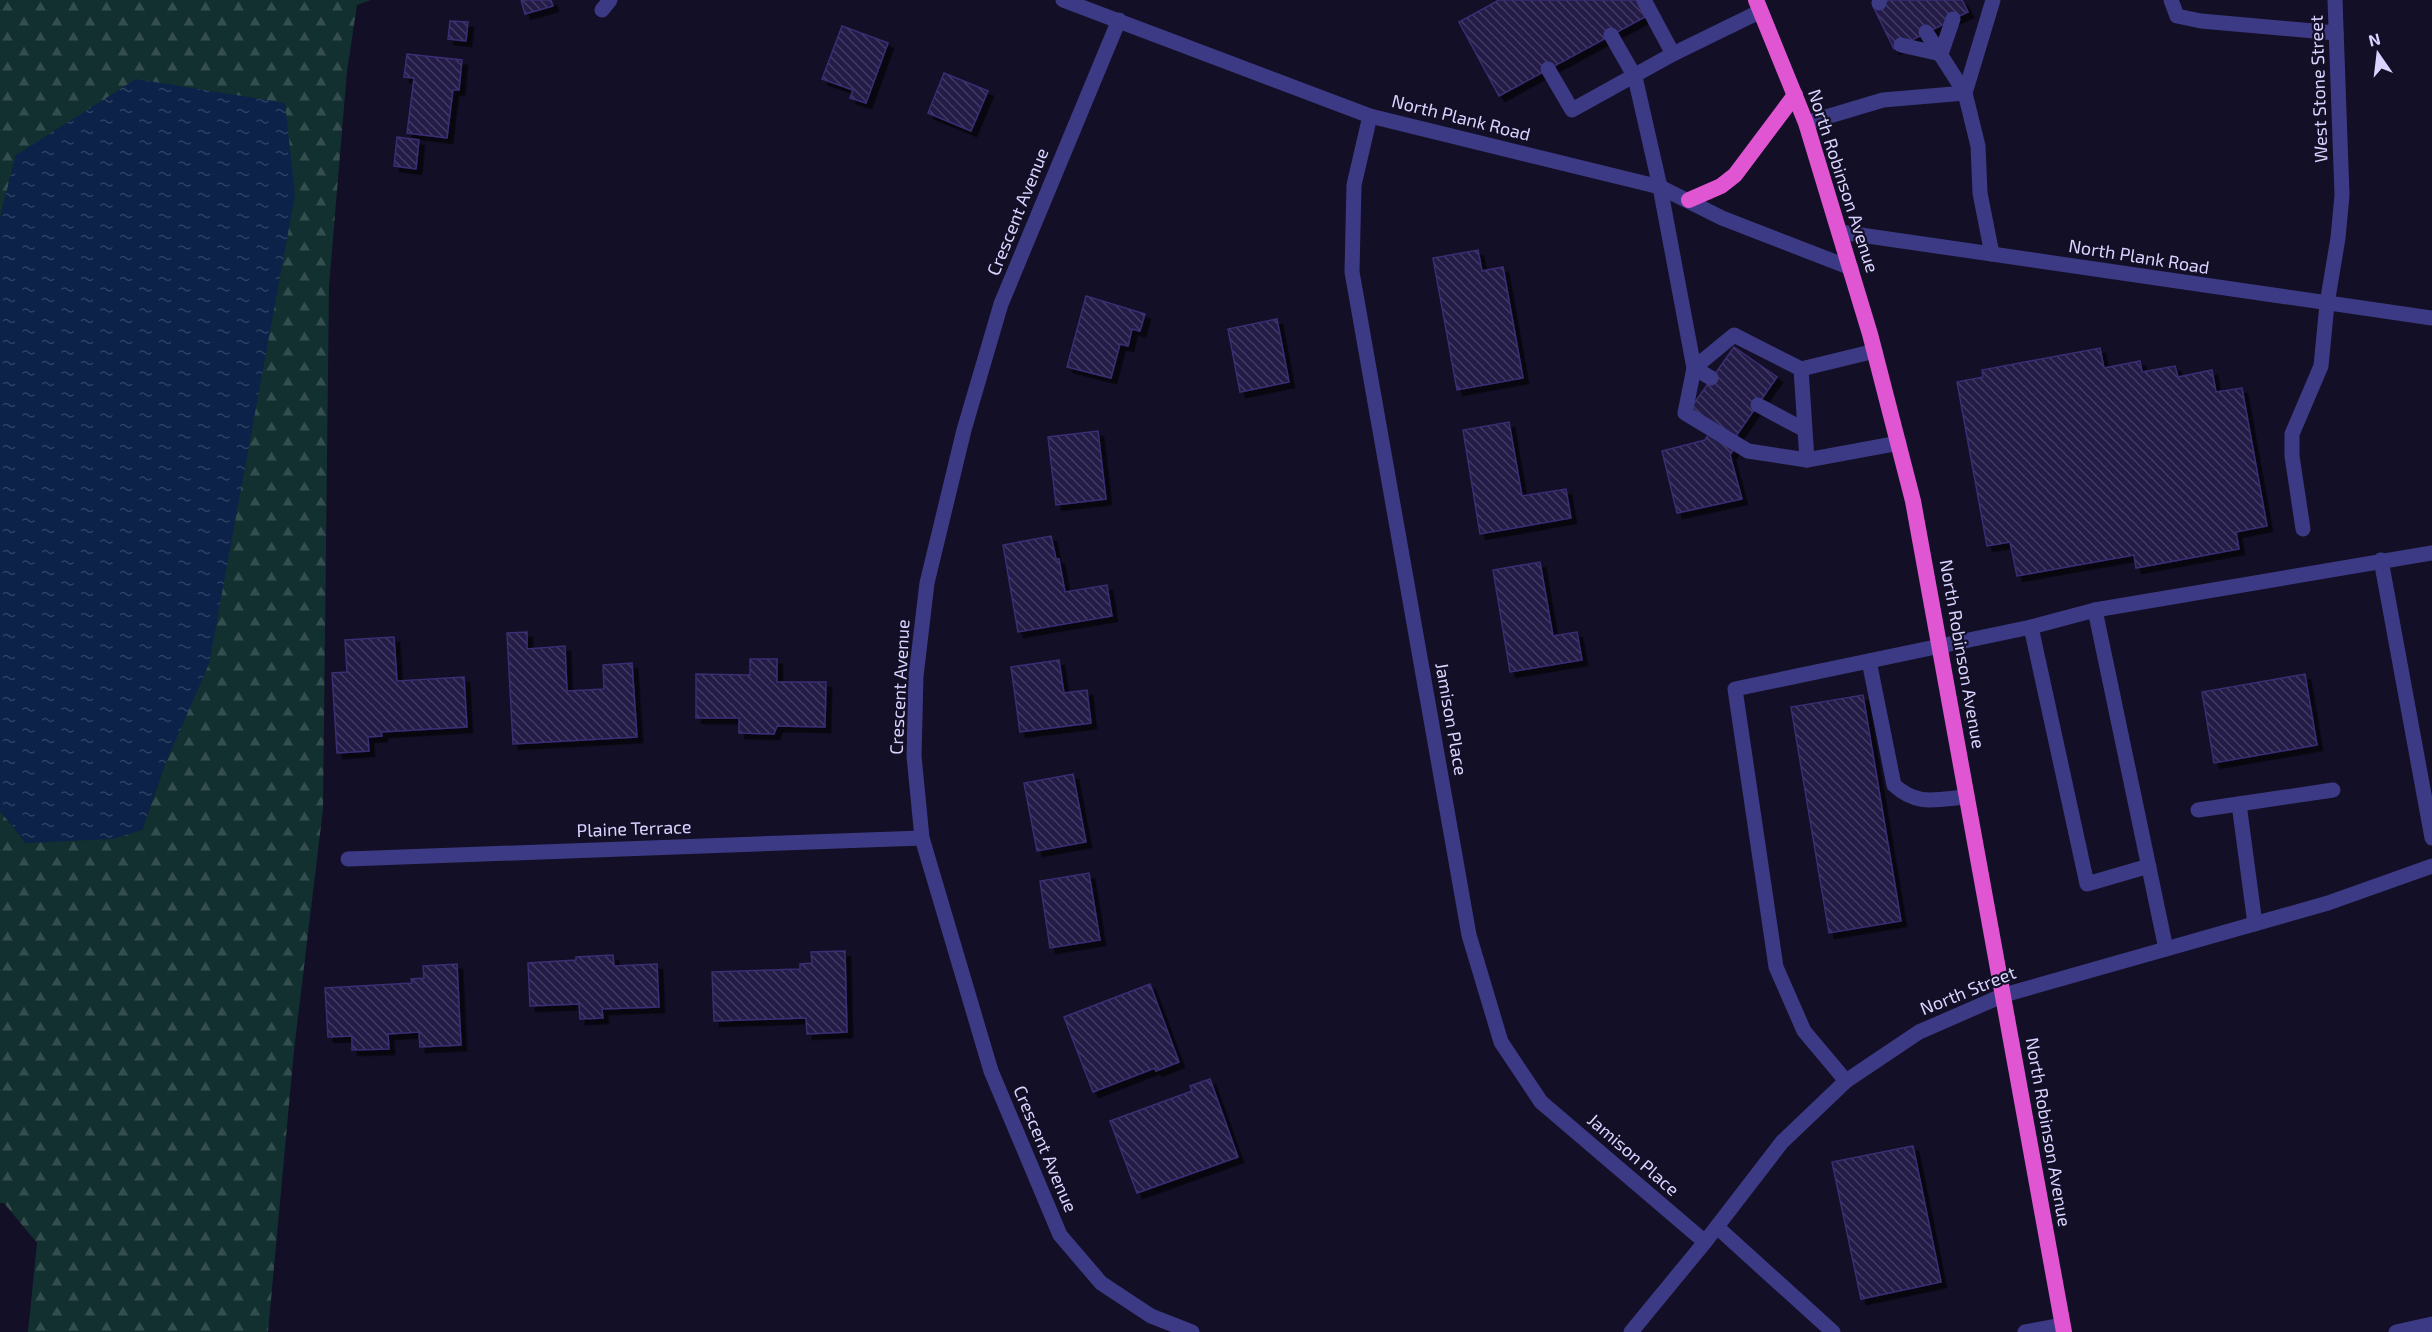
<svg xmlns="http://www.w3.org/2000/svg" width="2432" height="1332" viewBox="0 0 2432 1332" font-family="'Exo 2',sans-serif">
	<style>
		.forest { fill: url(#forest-firs) }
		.water { fill: url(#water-ripples) }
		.building { fill: url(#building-back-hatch); stroke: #3b2d73; stroke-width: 1.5; filter: url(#shadow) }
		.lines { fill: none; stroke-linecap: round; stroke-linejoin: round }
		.service { stroke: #3d3a85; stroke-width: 15 }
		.minor { stroke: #3d3a85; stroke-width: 15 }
		.tertiary { stroke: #3d3a85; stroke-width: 15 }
		.trunk { stroke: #e055d1; stroke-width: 16 }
		.labels { text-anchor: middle; stroke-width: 4.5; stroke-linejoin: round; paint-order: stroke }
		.street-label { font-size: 18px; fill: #d9d4ff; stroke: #130f26 }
	</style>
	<defs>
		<pattern id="forest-firs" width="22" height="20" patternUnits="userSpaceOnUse" patternTransform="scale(1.5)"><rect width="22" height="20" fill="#12302f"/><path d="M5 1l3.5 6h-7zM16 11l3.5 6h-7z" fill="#344d4e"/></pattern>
		<pattern id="water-ripples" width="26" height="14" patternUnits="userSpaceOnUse" patternTransform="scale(1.5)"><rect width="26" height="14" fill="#0c2248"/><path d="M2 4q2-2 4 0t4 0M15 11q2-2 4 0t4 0" fill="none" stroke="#2f4163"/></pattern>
		<pattern id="building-back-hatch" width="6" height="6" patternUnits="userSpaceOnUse" patternTransform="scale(1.5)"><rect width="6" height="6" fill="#241b47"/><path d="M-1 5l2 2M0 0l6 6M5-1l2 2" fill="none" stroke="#433b63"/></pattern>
		<filter id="shadow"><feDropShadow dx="5.5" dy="5.5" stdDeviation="0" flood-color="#0009"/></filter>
	</defs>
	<rect width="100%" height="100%" fill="#130f26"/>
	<polygon class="forest" points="0,0 371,0 357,5 347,71 329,286 323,809 294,1050 268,1332 28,1332 37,1243 4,1203 0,1203 0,811 26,843 142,830 164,767 16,155 0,218"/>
	<polygon class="water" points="136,79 285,103 295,195 209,664 164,767 142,830 113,839 26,843 0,811 0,218 16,155"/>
	<g class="building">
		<polygon points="521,0 551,0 553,6 525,14"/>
		<polygon points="1499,0 1636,0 1645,17 1499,96 1459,22"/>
		<polygon points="1884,0 1962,0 1968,12 1894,49 1873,6"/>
		<polygon points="450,21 468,22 466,41 448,39"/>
		<polygon points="842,26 888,43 866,103 850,98 853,90 822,79"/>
		<polygon points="407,54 462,60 459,90 453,90 447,138 407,133 414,78 404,77"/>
		<polygon points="944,73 988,91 971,131 928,113"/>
		<polygon points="397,137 419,140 416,169 394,166"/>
		<polygon points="1478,250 1482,271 1503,267 1523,378 1457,390 1433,258"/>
		<polygon points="1086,296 1145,314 1140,331 1132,329 1128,346 1120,344 1111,378 1067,367"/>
		<polygon points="1277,319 1289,382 1240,392 1228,329"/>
		<polygon points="1734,347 1777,377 1734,439 1690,409"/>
		<polygon points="2100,348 2104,368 2140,361 2142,372 2175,366 2178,377 2212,370 2216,392 2242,388 2267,526 2236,532 2239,549 2136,568 2134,555 2017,576 2010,542 1987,546 1957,382 1983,377 1982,370"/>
		<polygon points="1509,422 1522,496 1566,489 1571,518 1480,534 1463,430"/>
		<polygon points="1711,430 1735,447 1730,455 1742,499 1677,513 1662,451 1705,440"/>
		<polygon points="1098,431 1106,499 1056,505 1048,437"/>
		<polygon points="1051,536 1056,559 1059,559 1065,592 1107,585 1112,616 1018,632 1003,545"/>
		<polygon points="1540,562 1553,636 1577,632 1582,660 1510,672 1493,570"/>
		<polygon points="527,632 527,649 565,646 567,691 604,689 603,665 632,663 637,737 513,744 507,633"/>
		<polygon points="394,637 397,681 464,677 467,727 381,732 382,736 368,737 369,751 337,753 332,673 347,672 345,640"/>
		<polygon points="750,659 777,659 777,682 826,682 825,727 777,726 774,734 739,733 739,718 696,718 696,674 750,675"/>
		<polygon points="1059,660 1064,693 1087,690 1091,723 1020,732 1011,667"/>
		<polygon points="2305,674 2317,745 2214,763 2202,692"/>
		<polygon points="1863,695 1901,921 1829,933 1791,707"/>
		<polygon points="1073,774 1086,842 1037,851 1024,783"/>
		<polygon points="1089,873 1100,940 1050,948 1040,881"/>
		<polygon points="845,951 847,1032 807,1034 806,1018 714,1021 712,972 800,969 800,964 812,963 811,952"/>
		<polygon points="613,955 614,966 657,964 659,1007 602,1009 603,1018 580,1019 579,1004 530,1006 528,963 576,960 576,957"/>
		<polygon points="457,964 461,1045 420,1047 419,1032 388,1034 389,1049 352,1050 352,1036 328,1037 325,988 412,983 411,979 424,978 423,966"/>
		<polygon points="1150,984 1179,1062 1156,1071 1155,1068 1093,1092 1064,1017"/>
		<polygon points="1210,1079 1238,1157 1137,1193 1110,1121 1192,1091 1190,1086"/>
		<polygon points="1913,1146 1941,1282 1861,1299 1832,1162"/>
	</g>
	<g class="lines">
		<g class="service">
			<polyline points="1644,0 1673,54"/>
			<polyline points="2171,0 2177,16 2201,21 2336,33"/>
			<polyline points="1879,3 1880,0"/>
			<polyline points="1926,32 1965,93 1978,146 1980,193 1992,254"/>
			<polyline points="1611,35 1635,77 1660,187 1694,368 1734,335 1801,369 1875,351"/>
			<polyline points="1901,45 1941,54"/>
			<polyline points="1941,54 1953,19"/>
			<polyline points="1548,69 1572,110 1673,54 1761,11"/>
			<polyline points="1965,93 1993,0"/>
			<polyline points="1806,123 1883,100 1965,93"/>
			<polyline points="1801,369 1807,460 1899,443"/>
			<polyline points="1711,378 1694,368 1685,413 1748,451 1807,460"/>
			<polyline points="1758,405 1803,429"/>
			<polyline points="2303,529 2292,456 2292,434 2321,366 2327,304"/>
			<polyline points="2381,560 2432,838"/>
			<polyline points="2095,610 2432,553"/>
			<path d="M 1869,661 L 1894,785 C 1918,807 1937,799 1967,797"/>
			<polyline points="2239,804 2255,924"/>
			<polyline points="2198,810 2333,790"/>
			<polyline points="2149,866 2087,884 2031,627 2095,610 2166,949"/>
			<polyline points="1846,1081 1804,1031 1776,967 1735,689 2031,627"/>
			<polyline points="1717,1227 1833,1332"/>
			<polyline points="2025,1332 2063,1325"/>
		</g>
		<g class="minor">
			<polyline points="1063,0 1370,116 1660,187 1722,218 1851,268"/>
			<polyline points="602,10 610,0"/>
			<polyline points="1119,20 1001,304 964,430 927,583 916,676 914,756 922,838 991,1071 1060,1235 1101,1283 1151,1316 1192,1332"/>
			<polyline points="1370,116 1354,185 1352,272 1469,935 1501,1042 1541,1102 1705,1242"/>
			<polyline points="2327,304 2338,238 2342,195 2335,0"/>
			<polyline points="348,859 922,838"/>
			<polyline points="2396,1332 2432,1324"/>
		</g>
		<g class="tertiary">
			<polyline points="1840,232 2432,318"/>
			<polyline points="1631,1332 1705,1242 1782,1142 1846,1081 1919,1032 2004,995 2328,903 2432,866"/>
		</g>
		<g class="trunk">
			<polyline points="1756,0 1806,123 1870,334 1913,501 2064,1332"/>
			<polyline points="1689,200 1721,186 1735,175 1795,95"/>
		</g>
	</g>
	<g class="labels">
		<g class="street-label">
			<text transform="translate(2319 89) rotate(-92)" y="6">West Stone Street</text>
			<text transform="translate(1461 118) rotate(14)" y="6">North Plank Road</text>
			<text transform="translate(1843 181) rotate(72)" y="6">North Robinson Avenue</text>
			<text transform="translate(1018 212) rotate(-68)" y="6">Crescent Avenue</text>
			<text transform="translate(2139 257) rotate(9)" y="6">North Plank Road</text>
			<text transform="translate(1962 654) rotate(80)" y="6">North Robinson Avenue</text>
			<text transform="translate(900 687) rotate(-87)" y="6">Crescent Avenue</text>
			<text transform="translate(1451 719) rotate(80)" y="6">Jamison Place</text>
			<text transform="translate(634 829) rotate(-2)" y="6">Plaine Terrace</text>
			<text transform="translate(1968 991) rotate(-22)" y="6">North Street</text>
			<text transform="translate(2048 1132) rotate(80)" y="6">North Robinson Avenue</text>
			<text transform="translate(1045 1149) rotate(67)" y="6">Crescent Avenue</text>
			<text transform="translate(1633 1155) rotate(41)" y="6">Jamison Place</text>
		</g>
	</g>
	<g transform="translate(2378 54) rotate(346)" stroke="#130f26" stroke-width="4.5" paint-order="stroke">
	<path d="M0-4.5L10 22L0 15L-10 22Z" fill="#d9d4ff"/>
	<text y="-9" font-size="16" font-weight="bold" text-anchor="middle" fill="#d9d4ff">N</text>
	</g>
</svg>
